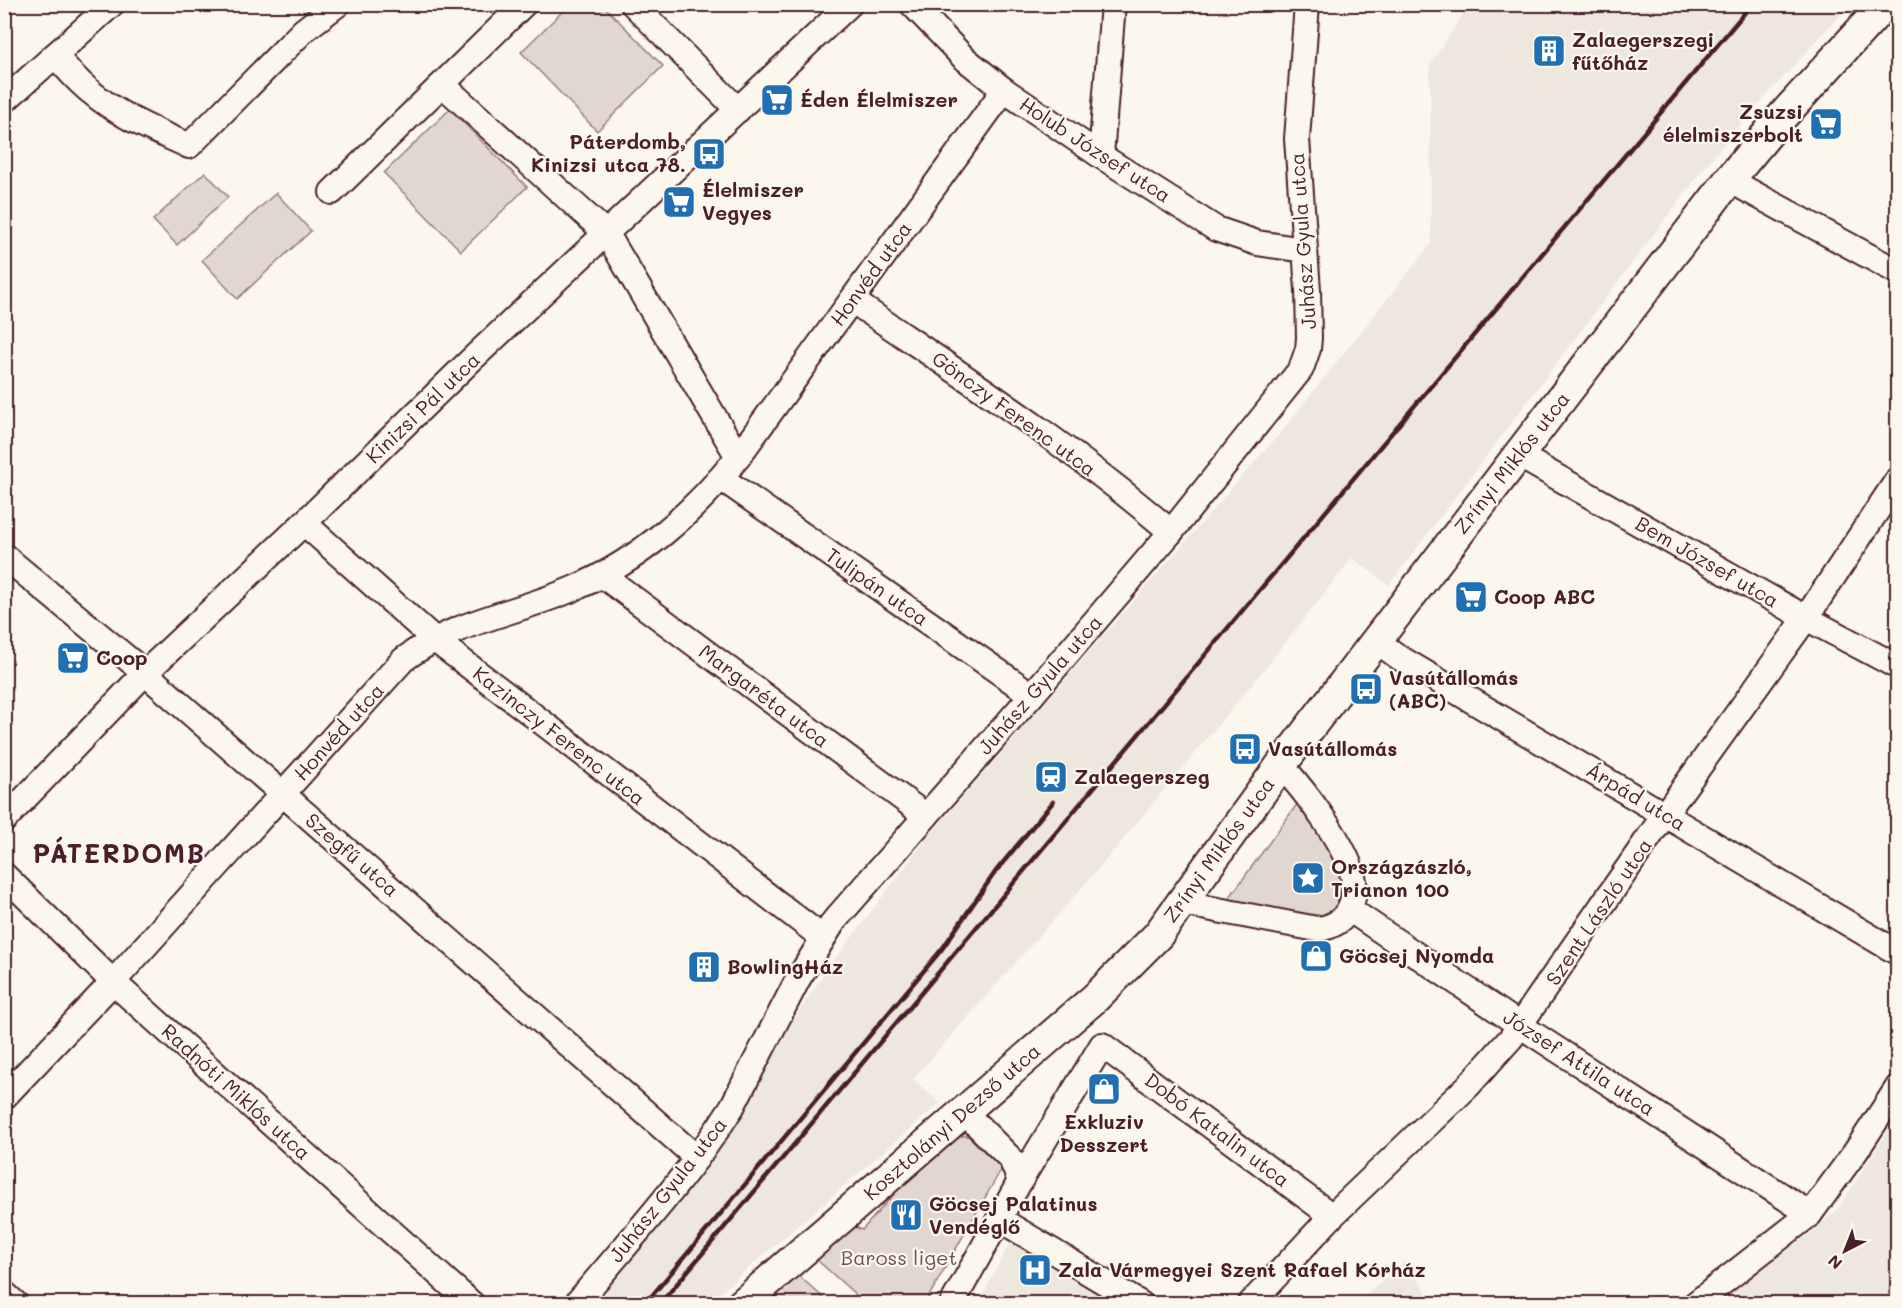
<svg xmlns="http://www.w3.org/2000/svg" width="1902" height="1308" viewBox="0 0 1902 1308" font-family="Mali,sans-serif">
	<style>
		.built { fill: #eee7de }
		.green { fill: #e2d7d0; stroke: #967b7e; stroke-width: 1.5 }
		.lines { fill: none; stroke-linecap: round; stroke-linejoin: round }
		.minor-casing { stroke: #4a1f2b; stroke-width: 28 }
		.major-casing { stroke: #4a1f2b; stroke-width: 34 }
		.minor { stroke: #fbf7ec; stroke-width: 24 }
		.major { stroke: #fbf7ec; stroke-width: 30 }
		.rail { stroke: #4a1f2b; stroke-width: 4.5 }
		.labels { text-anchor: middle; stroke-width: 4.5; stroke-linejoin: round; paint-order: stroke }
		.poi-label { font-size: 20px; font-weight: bold; fill: #4a1f2b; stroke: #fbf7ec; text-anchor: start }
		.street-label { font-size: 20px; fill: #4a1f2b; stroke: #fbf7ec }
		.park-label { font-size: 20px; fill: #704d54; stroke: #fbf7ec }
		.district-label { font-size: 26px; font-weight: bold; letter-spacing: 1.5px; fill: #4a1f2b; stroke: #fbf7ec }
	</style>
	<rect width="100%" height="100%" fill="#fbf7ec"/>
	<filter id="ink" filterUnits="userSpaceOnUse"><feTurbulence type="fractalNoise" baseFrequency=".0167" numOctaves="2"/><feDisplacementMap in="SourceGraphic" scale="12" xChannelSelector="R" yChannelSelector="G"/><feConvolveMatrix kernelMatrix="1 2 1 2 8 2 1 2 1" color-interpolation-filters="sRGB"/></filter>
	<g filter="url(#ink)">
		<g class="built">
			<polygon points="1469,5 1849,5 1737,128 1700,173 1389,585 1352,558 1263,671 1101,866 913,1079 940,1103 708,1303 593,1304 665,1221 719,1147 746,1109 795,1017 824,974 927,838 1281,432 1431,244 1430,65"/>
			<polygon points="1897,1116 1897,1303 1717,1303 1816,1229 1838,1209"/>
			<polygon points="1013,1237 1135,1304 978,1304"/>
			<polygon points="1405,1261 1434,1303 1357,1303"/>
		</g>
		<g class="green">
			<polygon points="570,4 603,5 663,66 597,131 521,52"/>
			<polygon points="450,109 527,187 461,251 384,173"/>
			<polygon points="205,172 228,197 177,245 153,220"/>
			<polygon points="276,193 311,231 237,299 202,260"/>
			<polygon points="1300,800 1348,870 1339,907 1322,917 1310,917 1227,901"/>
			<polygon points="955,1136 968,1136 1002,1168 925,1303 865,1303 817,1260 853,1226 862,1230 932,1151"/>
			<polygon points="797,1274 829,1303 763,1304"/>
		</g>
		<g class="lines">
			<defs>
				<g id="minor">
					<polyline points="633,4 738,110"/>
					<polyline points="912,4 964,58 1004,90 1101,156 1216,229 1257,243 1304,250"/>
					<path d="M 55,55 C 66,68 77,81 91,92 C 120,117 155,130 189,146 L 304,30 L 338,4"/>
					<polyline points="443,85 607,234 738,457"/>
					<polyline points="4,101 112,4"/>
					<polyline points="1101,156 1113,4"/>
					<polyline points="1729,180 1898,272"/>
					<polyline points="332,192 524,4"/>
					<path d="M 853,301 C 961,375 1071,446 1171,532"/>
					<polyline points="1518,455 1806,618 1898,667"/>
					<polyline points="721,478 1032,695"/>
					<polyline points="304,523 435,640 823,938"/>
					<polyline points="4,556 145,673 697,1158"/>
					<polyline points="602,575 926,816"/>
					<polyline points="1375,640 1400,658 1898,953"/>
					<polyline points="4,820 145,673 304,523 471,360 850,4"/>
					<polyline points="4,875 113,982 472,1304"/>
					<path d="M 1181,903 L 1317,929 C 1330,928 1344,921 1350,908 C 1353,900 1355,890 1354,881 C 1349,848 1304,790 1281,765"/>
					<polyline points="1349,909 1521,1026 1810,1214"/>
					<path d="M 4,1097 L 113,982 L 403,660 C 454,621 518,613 575,588 C 639,561 695,511 738,457 L 1004,90"/>
					<polyline points="963,1111 1011,1159 1020,1181"/>
					<polyline points="999,1219 1141,1304"/>
					<polyline points="4,1293 16,1304"/>
					<path d="M 576,1304 C 630,1240 687,1178 732,1107 L 798,979 L 834,921 L 1032,695 L 1171,532 L 1301,369 L 1308,349 L 1309,338 L 1308,290 L 1297,139 L 1307,4"/>
					<polyline points="952,1304 1020,1181 1102,1045 1332,1216"/>
					<polyline points="1250,1304 1332,1216 1468,1086 1511,1038 1665,814 1806,618 1898,479"/>
					<polyline points="1695,1304 1810,1214 1856,1151 1898,1087"/>
				</g>
				<polyline id="major" points="742,1304 1095,998 1158,935 1281,765 1729,180 1779,120 1885,4"/>
			</defs>
			<use href="#minor" class="minor-casing"/>
			<use href="#major" class="major-casing"/>
			<use href="#minor" class="minor"/>
			<use href="#major" class="major"/>
			<g class="rail">
				<polyline points="645,1304 942,949 996,871 1053,802"/>
				<polyline points="660,1304 1752,4"/>
			</g>
		</g>
	</g>
	<defs>
		<symbol id="building-square" viewBox="-11 -11 22 22"><rect x="-9" y="-9" width="18" height="18" rx="4" fill="#1f6fb2" stroke="#fbf7ec"/><path d="M-4-6H4V6H1V3H-1V6H-4ZM-2.5-4.3h1.7v1.8h-1.7ZM.8-4.3h1.7v1.8H.8ZM-2.5-1h1.7V.8h-1.7ZM.8-1h1.7V.8H.8Z" fill="#fff"/></symbol>
		<symbol id="supermarket-square" viewBox="-11 -11 22 22"><rect x="-9" y="-9" width="18" height="18" rx="4" fill="#1f6fb2" stroke="#fbf7ec"/><path d="M-6-5.5h2.5l.6 2H6L4.5 2H-2.5L-4.4-4H-6ZM-1.5 3.2a1.3 1.3 0 1 0 .1 0ZM3 3.2a1.3 1.3 0 1 0 .1 0Z" fill="#fff"/></symbol>
		<symbol id="bus-square" viewBox="-11 -11 22 22"><rect x="-9" y="-9" width="18" height="18" rx="4" fill="#1f6fb2" stroke="#fbf7ec"/><path d="M-5-6H5V4H4V6H2V4H-2V6H-4V4H-5ZM-3.5-4V0h7V-4ZM-3.5 1.2v1.5H-2V1.2ZM2 1.2v1.5H3.5V1.2Z" fill="#fff"/></symbol>
		<symbol id="station-square" viewBox="-11 -11 22 22"><rect x="-9" y="-9" width="18" height="18" rx="4" fill="#1f6fb2" stroke="#fbf7ec"/><path d="M-3-6H3Q5-6 5-4V2Q5 4 3 4L4.5 6H3L1.5 4h-3L-3 6H-4.5L-3 4Q-5 4-5 2V-4Q-5-6-3-6ZM-3.5-4v3h7v-3ZM-3.5 1v1.5H-2V1ZM2 1v1.5H3.5V1Z" fill="#fff"/></symbol>
		<symbol id="sight-square" viewBox="-11 -11 22 22"><rect x="-9" y="-9" width="18" height="18" rx="4" fill="#1f6fb2" stroke="#fbf7ec"/><path d="M0-6L1.8-2.2L6-1.7L2.9 1.2L3.7 5.4L0 3.3L-3.7 5.4L-2.9 1.2L-6-1.7L-1.8-2.2Z" fill="#fff"/></symbol>
		<symbol id="shop-square" viewBox="-11 -11 22 22"><rect x="-9" y="-9" width="18" height="18" rx="4" fill="#1f6fb2" stroke="#fbf7ec"/><path d="M-5-2.5h2.3a2.7 3.5 0 0 1 5.4 0H5L5.5 6h-11ZM-1.5-2.5h3a1.5 2.3 0 0 0-3 0Z" fill="#fff"/></symbol>
		<symbol id="restaurant-square" viewBox="-11 -11 22 22"><rect x="-9" y="-9" width="18" height="18" rx="4" fill="#1f6fb2" stroke="#fbf7ec"/><path d="M-5-6h1v4h1v-4h1v4h1v-4h1v5L-1.5 .5V6h-2V.5L-5-1ZM5-6V6H3V1.5H1.5Q1.5-4 5-6Z" fill="#fff"/></symbol>
		<symbol id="hospital-square" viewBox="-11 -11 22 22"><rect x="-9" y="-9" width="18" height="18" rx="4" fill="#1f6fb2" stroke="#fbf7ec"/><path d="M-5-5h3v3.5h4V-5h3V5h-3V1.5h-4V5h-3Z" fill="#fff"/></symbol>
	</defs>
	<g fill-rule="evenodd">
		<use href="#building-square" x="1530" y="32" width="38" height="38"/>
		<use href="#supermarket-square" x="758" y="81" width="38" height="38"/>
		<use href="#supermarket-square" x="1807" y="105" width="38" height="38"/>
		<use href="#bus-square" x="690" y="135" width="38" height="38"/>
		<use href="#supermarket-square" x="660" y="183" width="38" height="38"/>
		<use href="#supermarket-square" x="1452" y="578" width="38" height="38"/>
		<use href="#supermarket-square" x="54" y="639" width="38" height="38"/>
		<use href="#bus-square" x="1347" y="670" width="38" height="38"/>
		<use href="#bus-square" x="1226" y="730" width="38" height="38"/>
		<use href="#station-square" x="1032" y="758" width="38" height="38"/>
		<use href="#sight-square" x="1289" y="859" width="38" height="38"/>
		<use href="#shop-square" x="1297" y="937" width="38" height="38"/>
		<use href="#building-square" x="685" y="948" width="38" height="38"/>
		<use href="#shop-square" x="1085" y="1070" width="38" height="38"/>
		<use href="#restaurant-square" x="887" y="1196" width="38" height="38"/>
		<use href="#hospital-square" x="1016" y="1251" width="38" height="38"/>
	</g>
	<g class="labels">
		<g class="poi-label">
			<text x="1572" y="47">Zalaegerszegi<tspan x="1572" dy="23">fűtőház</tspan></text>
			<text x="800" y="107">Éden Élelmiszer</text>
			<text x="1803" y="119" text-anchor="end">Zsuzsi<tspan x="1803" dy="23">élelmiszerbolt</tspan></text>
			<text x="686" y="149" text-anchor="end">Páterdomb,<tspan x="686" dy="23">Kinizsi utca 78.</tspan></text>
			<text x="702" y="197">Élelmiszer<tspan x="702" dy="23">Vegyes</tspan></text>
			<text x="1494" y="604">Coop ABC</text>
			<text x="96" y="665">Coop</text>
			<text x="1389" y="685">Vasútállomás<tspan x="1389" dy="23">(ABC)</tspan></text>
			<text x="1268" y="756">Vasútállomás</text>
			<text x="1074" y="784">Zalaegerszeg</text>
			<text x="1331" y="874">Országzászló,<tspan x="1331" dy="23">Trianon 100</tspan></text>
			<text x="1339" y="963">Göcsej Nyomda</text>
			<text x="727" y="974">BowlingHáz</text>
			<text x="1104" y="1129" text-anchor="middle">Exkluziv<tspan x="1104" dy="23">Desszert</tspan></text>
			<text x="929" y="1211">Göcsej Palatinus<tspan x="929" dy="23">Vendéglő</tspan></text>
			<text x="1058" y="1277">Zala Vármegyei Szent Rafael Kórház</text>
		</g>
		<g class="street-label">
			<text transform="translate(1095 150) rotate(33)" y="7">Holub József utca</text>
			<text transform="translate(1303 241) rotate(-94)" y="7">Juhász Gyula utca</text>
			<text transform="translate(871 274) rotate(-54)" y="7">Honvéd utca</text>
			<text transform="translate(423 408) rotate(-44)" y="7">Kinizsi Pál utca</text>
			<text transform="translate(1014 414) rotate(36)" y="7">Gönczy Ferenc utca</text>
			<text transform="translate(1512 463) rotate(-52)" y="7">Zrínyi Miklós utca</text>
			<text transform="translate(1707 562) rotate(30)" y="7">Bem József utca</text>
			<text transform="translate(877 587) rotate(35)" y="7">Tulipán utca</text>
			<text transform="translate(1040 685) rotate(-49)" y="7">Juhász Gyula utca</text>
			<text transform="translate(764 696) rotate(37)" y="7">Margaréta utca</text>
			<text transform="translate(339 732) rotate(-48)" y="7">Honvéd utca</text>
			<text transform="translate(559 736) rotate(38)" y="7">Kazinczy Ferenc utca</text>
			<text transform="translate(1636 797) rotate(31)" y="7">Árpád utca</text>
			<text transform="translate(1219 850) rotate(-54)" y="7">Zrínyi Miklós utca</text>
			<text transform="translate(352 855) rotate(41)" y="7">Szegfű utca</text>
			<text transform="translate(1599 912) rotate(-56)" y="7">Szent László utca</text>
			<text transform="translate(1579 1063) rotate(33)" y="7">József Attila utca</text>
			<text transform="translate(236 1092) rotate(42)" y="7">Radnóti Miklós utca</text>
			<text transform="translate(952 1122) rotate(-41)" y="7">Kosztolányi Dezső utca</text>
			<text transform="translate(1217 1130) rotate(37)" y="7">Dobó Katalin utca</text>
			<text transform="translate(668 1190) rotate(-52)" y="7">Juhász Gyula utca</text>
		</g>
		<g class="park-label">
			<text x="899" y="1265">Baross liget</text>
		</g>
		<g class="district-label">
			<text x="119" y="863">PÁTERDOMB</text>
		</g>
	</g>
	<rect width="1902" height="1308" fill="none" stroke="#fbf7ec" stroke-width="24"/>
	<rect x="12" y="12" width="1878" height="1284" fill="none" stroke="#4a1f2b" stroke-width="2" filter="url(#ink)"/>
	<g transform="translate(1845 1251) rotate(222)" stroke="#fbf7ec" stroke-width="4.5" paint-order="stroke">
	<path d="M0-4.5L10 22L0 15L-10 22Z" fill="#4a1f2b"/>
	<text y="-9" font-size="16" font-weight="bold" text-anchor="middle" fill="#4a1f2b">N</text>
	</g>
</svg>
